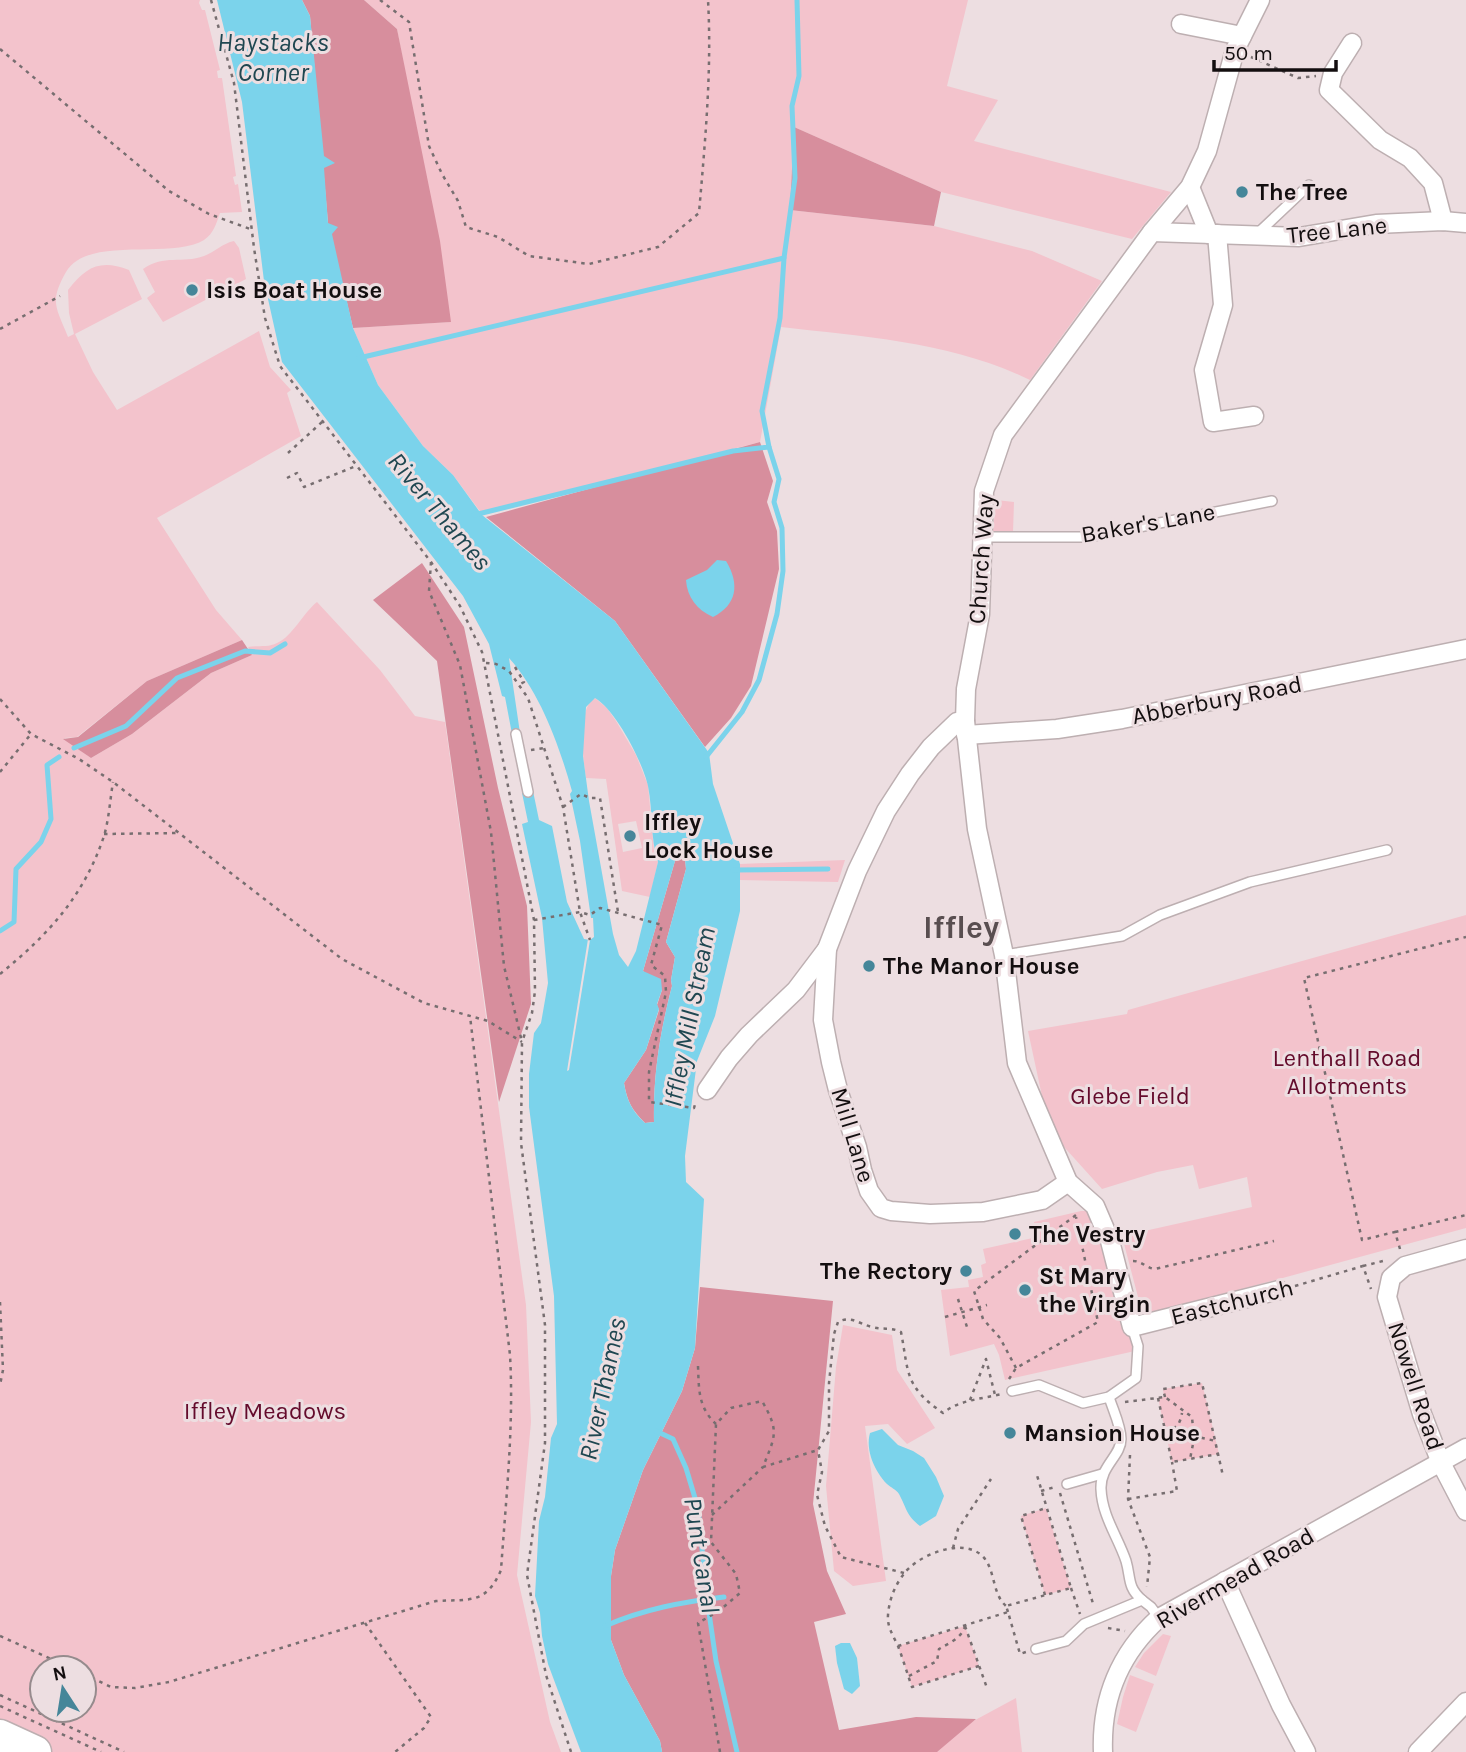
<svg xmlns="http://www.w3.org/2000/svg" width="1466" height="1752" viewBox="0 0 1466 1752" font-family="Karla,sans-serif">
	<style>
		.green { fill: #f3c3cc; fill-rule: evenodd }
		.forest { fill: #d78e9d }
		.water { fill: #7bd3eb; fill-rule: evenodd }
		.pier { fill: #eddee1 }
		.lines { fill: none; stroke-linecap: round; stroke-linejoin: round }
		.stream { stroke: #7bd3eb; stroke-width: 5 }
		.lane-casing { stroke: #bdafb1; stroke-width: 12 }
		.street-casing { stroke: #bdafb1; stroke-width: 21 }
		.highway-casing { stroke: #bdafb1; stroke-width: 35 }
		.path { stroke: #776e70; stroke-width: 2.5; stroke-dasharray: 3.5 5; stroke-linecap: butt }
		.lane { stroke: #fff; stroke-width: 9 }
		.street { stroke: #fff; stroke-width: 18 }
		.highway { stroke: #fff; stroke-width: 32 }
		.poi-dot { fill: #458699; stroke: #eddee1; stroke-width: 2.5 }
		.labels { text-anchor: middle; stroke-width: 6; stroke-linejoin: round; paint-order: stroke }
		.poi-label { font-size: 24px; font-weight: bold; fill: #130e0f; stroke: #eddee1; text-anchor: start }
		.street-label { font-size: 24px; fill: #130e0f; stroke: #eddee1 }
		.park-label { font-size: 24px; fill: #640b2c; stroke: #eddee1 }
		.water-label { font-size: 26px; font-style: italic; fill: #1f4751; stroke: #eddee1 }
		.district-label { font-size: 32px; font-weight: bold; fill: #594e50; stroke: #eddee1 }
	</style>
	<rect width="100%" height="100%" fill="#eddee1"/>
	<g class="green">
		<path d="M 0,0 L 200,0 L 199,3 L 202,10 L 205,10 L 220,70 L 217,71 L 218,78 L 222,78 L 236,176 L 233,177 L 235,185 L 238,184 L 242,212 L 220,213 C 216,224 214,233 204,240 C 171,260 87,235 66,272 C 49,302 56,307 68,337 L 74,334 L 69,313 L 68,290 C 86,267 100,259 129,270 L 142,299 L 75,334 L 93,372 L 117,410 L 259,331 L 270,367 L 291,390 L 287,393 L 301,436 L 157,518 L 216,610 L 242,640 L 147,681 L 77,737 L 64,738 L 91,758 L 132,734 L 211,673 L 252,655 L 248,647 C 257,645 268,648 277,643 C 293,636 302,614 317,602 L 380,670 L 415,716 L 445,722 L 526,1305 L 531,1422 L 517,1575 L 550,1722 L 561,1752 L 0,1752 ZM 42,1668 L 84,1668 L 84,1710 L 42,1710 Z"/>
		<path d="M 364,0 L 968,0 L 947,86 L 998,100 L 974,141 L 1171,192 L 1132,239 L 941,192 L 794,127 L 790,210 L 934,226 L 1032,251 L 1102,281 L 1030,380 C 952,342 867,337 781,327 L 760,442 L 482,514 L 453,475 L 423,446 L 378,385 L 353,328 L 450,322 L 397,29 Z"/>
		<path d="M 234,241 L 239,248 L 246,279 L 163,322 L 147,298 L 155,292 L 143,269 C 164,254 182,264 204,256 C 215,252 223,243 234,241 Z"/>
		<polygon points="996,500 1014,502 1013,532 993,531"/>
		<path d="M 595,698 L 607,708 L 616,721 L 636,755 L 648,785 L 654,850 L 658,862 L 650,897 L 622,891 L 606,779 L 586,778 C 583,758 576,710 595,698 ZM 636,821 L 642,848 L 623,852 L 618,824 Z"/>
		<polygon points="845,860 838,882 740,880 740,864"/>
		<polygon points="1466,915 1466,1228 1143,1316 1122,1236 1252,1207 1247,1177 1199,1189 1193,1165 1157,1172 1102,1189 1056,1138 1042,1096 1028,1031 1127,1014 1128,1010"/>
		<polygon points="1081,1211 1094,1211 1135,1351 1005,1380 999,1355 994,1344 950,1356 941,1290 969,1287 968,1280 983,1277 981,1265 986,1263 983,1249 1037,1237 1034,1222"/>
		<polygon points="843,1325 892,1335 897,1370 935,1428 907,1444 888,1424 865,1426 886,1581 853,1586 834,1571 826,1486 836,1367"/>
		<polygon points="1202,1383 1219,1454 1172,1462 1158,1398 1164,1397 1163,1389"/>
		<polygon points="1046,1508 1071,1588 1045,1595 1021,1516"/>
		<polygon points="965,1626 979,1666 912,1687 898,1646"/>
		<polygon points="1163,1634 1171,1636 1156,1676 1135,1667 1144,1653"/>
		<polygon points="1130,1675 1154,1684 1136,1732 1117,1724 1123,1697"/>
		<polygon points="1016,1698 1022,1752 916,1752"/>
	</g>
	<g class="forest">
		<polygon points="302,0 364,0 397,29 440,241 451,322 353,328 328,223 310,16"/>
		<polygon points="794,127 941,192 934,226 790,210"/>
		<polygon points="760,442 773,481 767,502 777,531 779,569 751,686 731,718 705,747 615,621 486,517"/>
		<polygon points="422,563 464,627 498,788 527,906 531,1004 499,1102 437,661 373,600"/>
		<polygon points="242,640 252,655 211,673 132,734 91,758 63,739 78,737 147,681"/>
		<path d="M 678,859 L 685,859 L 686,869 L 666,942 L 675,957 L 671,980 L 672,986 C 660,1032 653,1075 654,1122 L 645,1123 C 632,1110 627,1101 624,1083 L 646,1050 L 659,1010 L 657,1005 L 662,990 L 643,971 L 675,861 Z"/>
		<polygon points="700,1287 833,1301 813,1504 827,1571 846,1614 814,1622 839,1730 916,1717 976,1719 937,1752 662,1752 660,1741 624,1675 611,1640 611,1576 615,1550 643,1470 682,1391 695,1348"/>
	</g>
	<g class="water">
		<path d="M 217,0 L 302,0 L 310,16 L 324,156 L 335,163 L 324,168 L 328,223 L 338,227 L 332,234 L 353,328 L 378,385 L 423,446 L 453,475 L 482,515 L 615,621 L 709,753 L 713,784 L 740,864 L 740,911 L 715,1016 L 697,1061 L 685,1156 L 686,1182 L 704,1199 L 695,1348 L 682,1391 L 643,1470 L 615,1550 L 611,1576 L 611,1640 L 624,1675 L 660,1741 L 662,1752 L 581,1752 L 548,1664 L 542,1636 L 540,1613 L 535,1596 L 539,1521 L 545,1497 L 551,1438 L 557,1424 L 554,1296 L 529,1107 L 529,1074 L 534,1033 L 541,1023 L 548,983 L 542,918 L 522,824 L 528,822 L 522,793 L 533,791 L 539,820 L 552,826 L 567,902 L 584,939 L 590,940 L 594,937 L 593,918 L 591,918 L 580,841 L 570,794 L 572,791 C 559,745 541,694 509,658 L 520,733 L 512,734 L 505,697 L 502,696 L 489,644 L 463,596 L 282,362 L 264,281 L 242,102 ZM 595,698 C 616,710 643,763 648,786 C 653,811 650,838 658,862 L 636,951 L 628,967 L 619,955 L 613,934 L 589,801 L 583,756 L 586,707 ZM 678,859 L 685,859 L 686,869 L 666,942 L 675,957 L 671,980 L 672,986 C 660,1032 653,1075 654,1122 L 645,1123 C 632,1111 627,1101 624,1083 L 646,1050 L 659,1009 L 657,1004 L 662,990 L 661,979 L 643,971 L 675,861 Z"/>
		<path d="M 717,560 L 726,561 C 740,584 737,605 713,617 C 697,610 687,597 686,580 L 707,570 Z"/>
		<path d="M 882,1429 L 898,1445 L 913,1451 L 924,1458 L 936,1477 L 944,1496 L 936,1516 L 920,1526 C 906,1515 907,1509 899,1494 C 896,1489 891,1488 887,1484 C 875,1472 865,1450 870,1433 Z"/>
		<polygon points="841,1643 850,1643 857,1658 860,1686 852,1694 844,1689 837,1663 835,1646"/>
	</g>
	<polygon class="pier" points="588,939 590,940 569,1070 567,1071"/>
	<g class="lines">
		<g class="stream">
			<polyline points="359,358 784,258 795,178 792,106 799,76 797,0"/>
			<polyline points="474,515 733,451 769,447 762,411 780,318 784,258"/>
			<polyline points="74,748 126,726 177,678 245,651 270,653 285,644"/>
			<polyline points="706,757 742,712 759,680 777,614 783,571 782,528 774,502 779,479 769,447"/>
			<polyline points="733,870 828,869"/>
			<polyline points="0,931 14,922 16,869 41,842 51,819 47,765 59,757"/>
			<polyline points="656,1431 673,1439 686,1468 698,1508 707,1599 716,1661 737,1752"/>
			<path d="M 605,1626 C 644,1609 682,1602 724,1597"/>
		</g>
		<defs>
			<g id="lane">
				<polyline points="1258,233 1309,185"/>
				<polyline points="981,537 1088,537 1272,501"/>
				<polyline points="516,734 528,792"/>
				<polyline points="1004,955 1122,936 1160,915 1250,882 1387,850"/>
				<polyline points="1012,1391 1039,1385 1083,1403 1109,1397 1136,1378 1138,1346 1132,1327"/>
				<polyline points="1067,1484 1102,1474"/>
				<polyline points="1142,1600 1151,1607 1159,1618"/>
				<path d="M 1036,1649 L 1066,1641 L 1084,1624 L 1142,1600 C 1127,1587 1131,1578 1126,1561 C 1118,1537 1102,1516 1101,1489 C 1100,1466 1121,1456 1121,1439 C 1121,1426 1113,1410 1109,1397"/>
			</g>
			<g id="street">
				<polyline points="1260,0 1235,50 1207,151 1190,187 1152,232 1003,435 984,491 980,614 966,689 965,721 977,829 1004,955 1017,1063 1068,1182 1095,1206 1110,1241 1132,1327 1279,1290"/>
				<polyline points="1181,24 1242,36"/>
				<polyline points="1352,43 1333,73 1329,90 1380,140 1410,158 1433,183 1443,221"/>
				<polyline points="1190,187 1209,234"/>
				<polyline points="1152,232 1299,237 1376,224 1443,221 1466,223"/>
				<polyline points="1217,234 1223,305 1204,370 1213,422 1254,416"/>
				<polyline points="965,721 957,722 931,747 910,774 886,811 857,871 827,949 823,1020 831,1062 838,1090 857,1147 862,1170 869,1191 881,1208 891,1211 930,1214 983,1212 1042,1200 1068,1182"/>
				<polyline points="966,735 1057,729 1122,719 1466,649"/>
				<polyline points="707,1090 729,1058 749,1035 796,990 827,949"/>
				<polyline points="1466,1249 1405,1266 1391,1278 1387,1297 1422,1414 1441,1463 1466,1511"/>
				<polyline points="1225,1581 1281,1705 1306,1752"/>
				<path d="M 1103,1752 C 1101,1699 1120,1653 1159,1618 L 1466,1448"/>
				<polyline points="1418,1752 1466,1702"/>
			</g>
			<polyline id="highway" points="0,1736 35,1752"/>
		</defs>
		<use href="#lane" class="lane-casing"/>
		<use href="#street" class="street-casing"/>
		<use href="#highway" class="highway-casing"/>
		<g class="path">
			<polyline points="211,0 234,83 254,248 265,318 280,366 431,562 460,606 482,652 534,920 535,991 532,1013 522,1042"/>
			<path d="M 380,0 L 409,22 L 429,146 L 442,174 L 458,201 L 466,227 L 498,237 L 529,256 L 589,264 L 658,247 L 699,213 C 705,142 712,71 708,0"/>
			<polyline points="0,49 169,191 209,214 253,230"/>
			<polyline points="1251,57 1298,78 1316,76"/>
			<polyline points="0,329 60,296"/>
			<polyline points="288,453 322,422"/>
			<polyline points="287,478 297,473 304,487 356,466"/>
			<polyline points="431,562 429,591 460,665 491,832 504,966 522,1042 521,1143 545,1325 545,1443 527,1575 546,1675 571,1752"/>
			<polyline points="486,663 496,664 509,671 528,698 563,807 580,912 590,940"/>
			<polyline points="515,667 524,682 519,685"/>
			<polyline points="0,699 31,734 79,759 113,782 342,959 424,1003 488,1021 522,1042"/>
			<polyline points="531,750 545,748"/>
			<polyline points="0,772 31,734"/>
			<polyline points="563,807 581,794 590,798 600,798 618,912"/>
			<polyline points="104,834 178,833"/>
			<polyline points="534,920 580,912 590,915 600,908 662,925 651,965 665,976 666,992 649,1072 649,1102 694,1108 696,1101"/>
			<path d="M 0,974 C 48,935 84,896 104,836 C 109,819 110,800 113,782"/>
			<polyline points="1395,1232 1466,1215"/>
			<polyline points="1400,1249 1395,1232 1362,1240 1304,978 1466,937"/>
			<path d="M 1133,1261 C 1142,1261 1146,1268 1155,1269 L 1274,1241"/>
			<polyline points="1363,1266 1383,1261"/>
			<polyline points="1295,1286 1363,1266 1371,1289"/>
			<polyline points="958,1299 967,1327"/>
			<polyline points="0,1302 3,1370 0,1385"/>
			<polyline points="945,1317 987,1305"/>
			<path d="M 698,1366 C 699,1390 698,1407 716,1424"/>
			<polyline points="1016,1368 1000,1338 983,1319 974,1291 1076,1215"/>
			<polyline points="1009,1379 1016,1368 1098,1322 1076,1217"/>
			<polyline points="1165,1397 1163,1389 1202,1383 1223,1476"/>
			<polyline points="1158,1398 1172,1462 1218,1454"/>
			<polyline points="970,1400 986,1359 995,1395"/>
			<polyline points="1125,1402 1165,1397 1192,1417 1194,1439 1190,1459"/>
			<path d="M 1165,1431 C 1176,1429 1180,1425 1182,1413"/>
			<polyline points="1193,1436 1216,1441"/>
			<polyline points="1130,1455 1128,1499 1150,1557 1147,1587"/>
			<polyline points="1041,1491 1055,1487"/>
			<polyline points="1060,1493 1094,1607"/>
			<polyline points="1128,1499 1177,1491 1172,1462"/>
			<polyline points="712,1515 763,1467"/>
			<polyline points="953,1548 958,1529 991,1479"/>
			<path d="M 904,1573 L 841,1557 L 825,1526 L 817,1495 L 822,1472 L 818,1450 L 829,1431 L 829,1383 L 834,1334 L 838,1322 C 851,1315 859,1324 872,1327 C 882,1330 891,1327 901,1332 C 909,1373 904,1386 943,1413 C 959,1400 981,1399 1002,1394"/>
			<polyline points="1071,1588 1080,1614"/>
			<polyline points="1045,1595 1021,1516 1046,1508"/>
			<polyline points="1008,1612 1006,1606 1071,1588 1036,1472"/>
			<polyline points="365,1623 431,1717 424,1728 395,1752"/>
			<polyline points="965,1626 987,1688"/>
			<polyline points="1108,1628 1125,1631"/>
			<polyline points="0,1636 71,1668"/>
			<polyline points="898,1646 1008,1612 1020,1654 1026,1652"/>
			<path d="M 979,1666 L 912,1687 C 907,1673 903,1659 898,1646 C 893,1635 887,1627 888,1615 C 889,1601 894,1587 903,1575 C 916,1556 959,1538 980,1554 C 996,1566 991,1593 1006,1606"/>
			<path d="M 84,1674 L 111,1687 L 135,1688 L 169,1682 L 436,1601 C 469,1599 486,1605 501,1570 C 506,1498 514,1426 510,1355 L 470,1016"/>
			<path d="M 909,1676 L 937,1661 L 939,1649 C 949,1643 962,1638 965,1626"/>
			<polyline points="0,1695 124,1752"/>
			<polyline points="0,1706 101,1752"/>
			<path d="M 720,1752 L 698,1623 L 719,1611 L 740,1593 L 736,1574 L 711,1542 L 716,1424 L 731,1408 L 762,1401 C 780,1432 775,1436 763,1467 L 818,1450"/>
		</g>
		<use href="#lane" class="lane"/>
		<use href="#street" class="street"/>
		<use href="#highway" class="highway"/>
	</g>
	<g class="poi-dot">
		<circle cx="1242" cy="192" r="7"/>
		<circle cx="192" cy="290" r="7"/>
		<circle cx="630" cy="836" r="7"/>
		<circle cx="869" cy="966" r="7"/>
		<circle cx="1015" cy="1234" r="7"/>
		<circle cx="966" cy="1271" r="7"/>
		<circle cx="1025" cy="1290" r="7"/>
		<circle cx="1010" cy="1433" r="7"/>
	</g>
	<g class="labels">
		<g class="poi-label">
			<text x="1256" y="200">The Tree</text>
			<text x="206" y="298">Isis Boat House</text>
			<text x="644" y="830">Iffley<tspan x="644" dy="28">Lock House</tspan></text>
			<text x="883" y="974">The Manor House</text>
			<text x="1029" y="1242">The Vestry</text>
			<text x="952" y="1279" text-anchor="end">The Rectory</text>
			<text x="1039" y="1284">St Mary<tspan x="1039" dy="28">the Virgin</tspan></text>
			<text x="1024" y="1441">Mansion House</text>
		</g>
		<g class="street-label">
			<text transform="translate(1337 230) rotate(-6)" y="8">Tree Lane</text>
			<text transform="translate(1148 523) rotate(-10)" y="8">Baker's Lane</text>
			<text transform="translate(981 559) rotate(-86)" y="8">Church Way</text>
			<text transform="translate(1217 700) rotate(-11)" y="8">Abberbury Road</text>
			<text transform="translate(853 1135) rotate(73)" y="8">Mill Lane</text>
			<text transform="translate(1232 1302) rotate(-14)" y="8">Eastchurch</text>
			<text transform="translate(1416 1386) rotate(72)" y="8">Nowell Road</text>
			<text transform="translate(1235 1578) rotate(-30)" y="8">Rivermead Road</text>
		</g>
		<g class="park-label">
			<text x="1347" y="1066">Lenthall Road<tspan x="1347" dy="28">Allotments</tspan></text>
			<text x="1130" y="1104">Glebe Field</text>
			<text x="265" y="1419">Iffley Meadows</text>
		</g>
		<g class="water-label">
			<text x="273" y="51">Haystacks<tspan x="273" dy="30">Corner</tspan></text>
			<text transform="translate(440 511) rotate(50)" y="9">River Thames</text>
			<text transform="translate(689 1017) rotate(-79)" y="9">Iffley Mill Stream</text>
			<text transform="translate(602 1389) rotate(-78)" y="9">River Thames</text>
			<text transform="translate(702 1555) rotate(81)" y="9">Punt Canal</text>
		</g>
		<g class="district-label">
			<text x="961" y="938">Iffley</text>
		</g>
	</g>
	<g transform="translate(63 1689) rotate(348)"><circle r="33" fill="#eddee1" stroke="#968b8d" stroke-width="2"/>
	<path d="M0-5L12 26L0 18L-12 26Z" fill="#458699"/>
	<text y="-10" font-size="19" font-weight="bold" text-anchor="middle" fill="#130e0f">N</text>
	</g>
	<path d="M1214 60v10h122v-10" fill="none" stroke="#130e0f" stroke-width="3.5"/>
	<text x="1224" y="60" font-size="21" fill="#130e0f" stroke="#eddee1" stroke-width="5" paint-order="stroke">50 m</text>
</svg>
